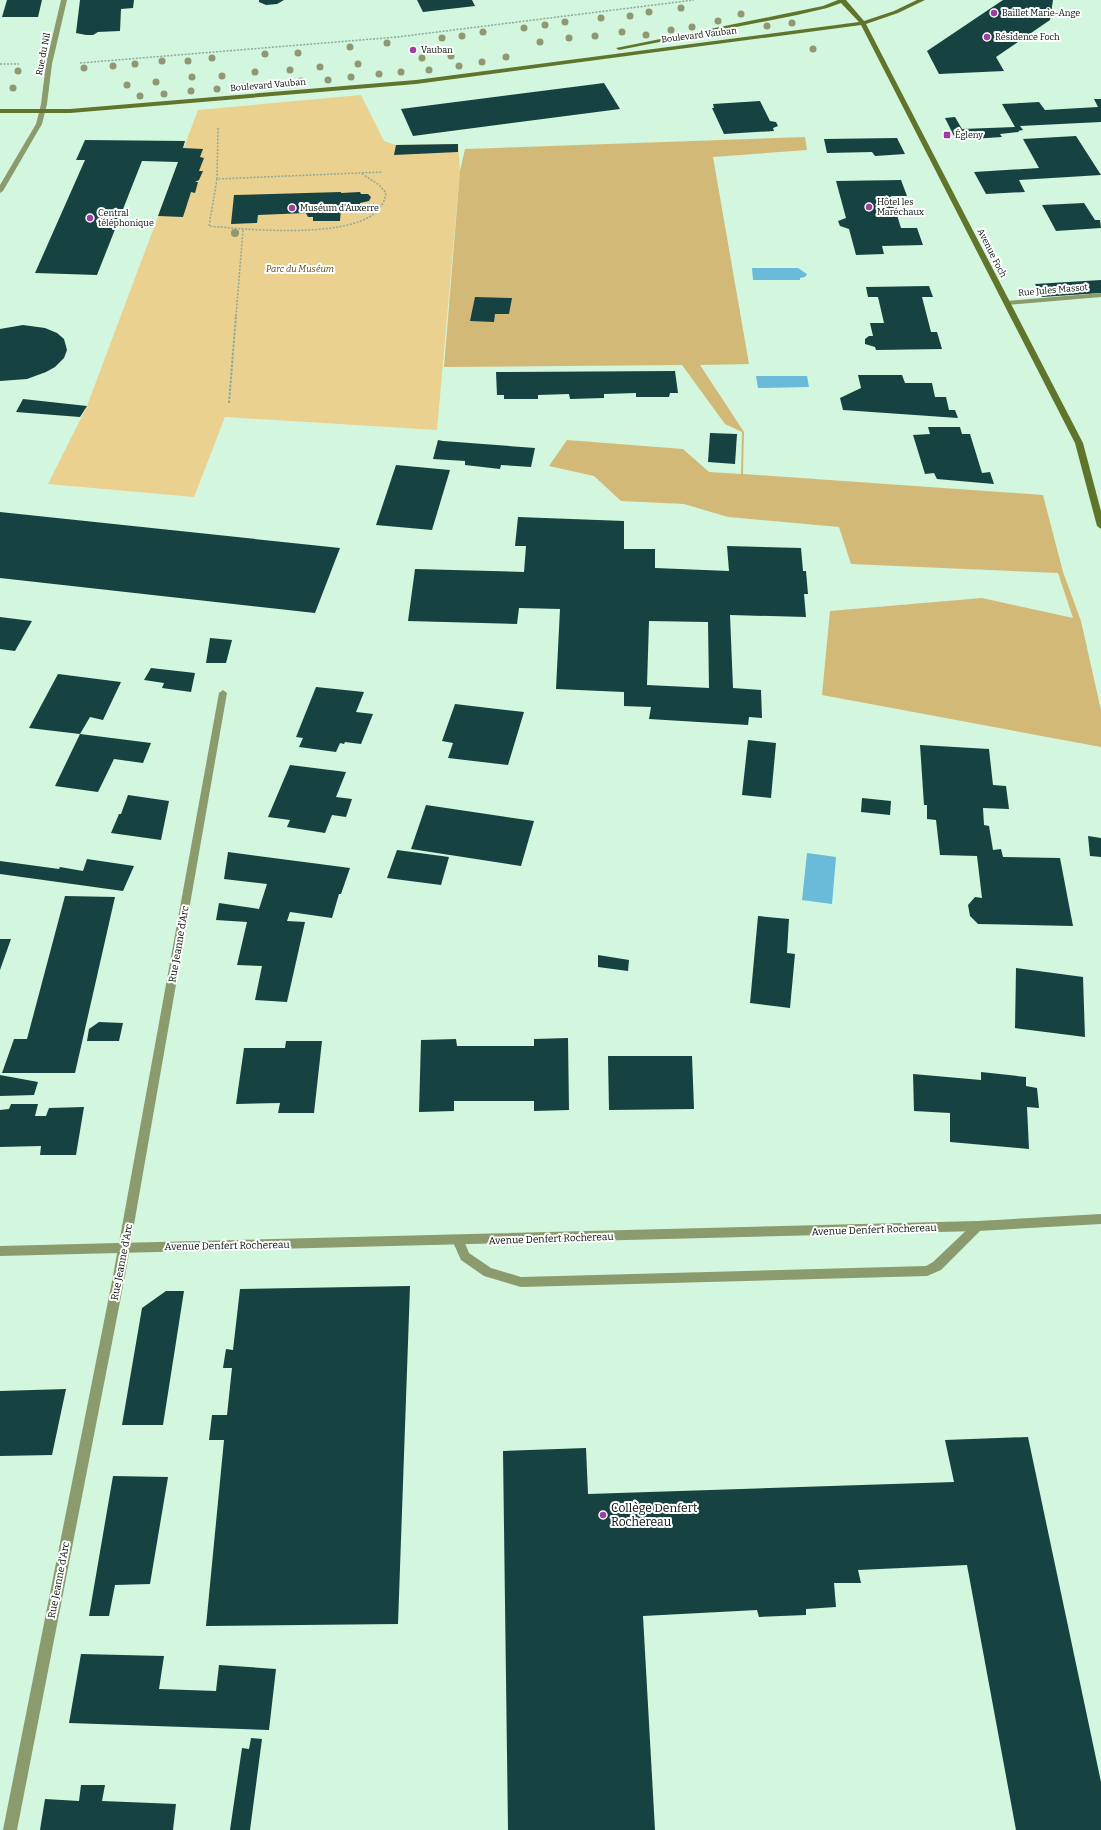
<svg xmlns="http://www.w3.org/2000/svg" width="1101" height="1830" viewBox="0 0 1101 1830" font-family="Bitter,serif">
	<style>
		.green { fill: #ebd18f }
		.forest { fill: #d3b977 }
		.water { fill: #6abbd9 }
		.building { fill: #164341; fill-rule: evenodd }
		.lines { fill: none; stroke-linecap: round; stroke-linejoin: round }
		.path-far1 { stroke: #8ea997; stroke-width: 1.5; stroke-dasharray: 2 1.5; stroke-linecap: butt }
		.path { stroke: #8ea997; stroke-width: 2; stroke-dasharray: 2.5 1.5; stroke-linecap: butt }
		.service { fill: #8c9b6d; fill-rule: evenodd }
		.minor { fill: #8c9b6d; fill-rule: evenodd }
		.tertiary { fill: #8c9b6d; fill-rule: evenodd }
		.secondary { fill: #60742b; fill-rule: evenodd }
		.tree { fill: #919770 }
		.poi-dot { fill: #9f3da3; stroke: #fff; stroke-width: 1.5 }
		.labels { text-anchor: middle; stroke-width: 4; stroke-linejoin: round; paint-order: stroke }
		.far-poi-label { font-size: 9px; fill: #040f08; stroke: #fff; text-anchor: start }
		.far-street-label { font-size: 9px; fill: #040f08; stroke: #fff }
		.far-park-label { font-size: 9px; font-style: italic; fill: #5b4916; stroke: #fff }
		.street-label { font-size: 10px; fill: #040f08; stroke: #fff }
		.near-poi-label { font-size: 12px; fill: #040f08; stroke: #fff; text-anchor: start }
	</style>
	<rect width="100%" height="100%" fill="#d2f6de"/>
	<polygon class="green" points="361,95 384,141 396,145 458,144 460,171 437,430 225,417 194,497 48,484 87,406 198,110"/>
	<polygon class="forest" points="805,137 807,150 713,157 749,364 700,365 744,432 743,474 1043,495 1063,572 1081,621 1101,710 1101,747 822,695 830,611 982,598 1073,618 1058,573 851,564 839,527 728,517 684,504 621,501 594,476 549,466 567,440 683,449 709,472 741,474 742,432 725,424 682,365 444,367 460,171 465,149"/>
	<g class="water">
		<polygon points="752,268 798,268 807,274 805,277 800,278 800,280 753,280"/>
		<polygon points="756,376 807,376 809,387 758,388"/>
		<polygon points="807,853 836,857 832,904 802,900"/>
	</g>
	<g class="building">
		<polygon points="7,0 42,0 38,17 2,17"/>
		<polygon points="80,0 134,0 133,8 121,9 120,31 98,32 93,35 86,35 76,33"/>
		<polygon points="259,0 284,0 277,4 266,5 259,2"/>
		<polygon points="417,0 472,0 475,6 423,12"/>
		<polygon points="1003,0 1053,0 1050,20 996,57 1004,71 939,74 927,51"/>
		<polygon points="604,83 620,109 413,136 401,109"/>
		<polygon points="1094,99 1101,99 1101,122 1020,126 1023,130 1018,131 1019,132 1000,134 1002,137 956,140 945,118 955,117 962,129 1015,127 1002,104 1039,102 1045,110 1098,107"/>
		<polygon points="760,101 770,121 776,122 778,126 773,128 774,131 724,134 712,108 714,108 713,104"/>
		<polygon points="1076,136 1101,175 1019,180 1025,192 986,194 974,172 1039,168 1023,139"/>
		<polygon points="897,138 905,154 875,156 872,152 827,153 824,139"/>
		<polygon points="85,140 185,141 183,148 203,149 200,157 204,158 199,171 203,171 199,180 195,182 198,182 195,193 191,192 183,217 158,216 178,162 142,161 97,275 35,273 85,160 76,160"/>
		<polygon points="458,144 458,152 394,155 396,145"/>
		<polygon points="901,180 907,196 891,196 901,228 917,228 923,245 882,246 884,254 856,255 849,229 840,226 838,221 846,218 836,181"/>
		<polygon points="341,192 341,193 360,192 361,194 368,194 371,197 369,201 360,203 360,207 341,208 340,221 313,221 313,217 308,217 306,213 258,215 257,223 231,224 234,195"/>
		<polygon points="1084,203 1095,220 1100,220 1101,228 1056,231 1042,205"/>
		<polygon points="1101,280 1101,293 1042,297 1035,284"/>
		<polygon points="929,286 933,297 922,297 931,332 937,332 942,349 876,350 875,347 865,344 865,339 869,336 873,336 870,323 884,323 878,297 868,297 866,287"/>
		<polygon points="475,297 512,298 509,314 495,314 494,322 470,321"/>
		<polygon points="23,325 45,328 57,333 64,339 67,350 64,358 55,367 46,372 27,379 0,381 0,329"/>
		<polygon points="675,371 678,393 670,393 669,397 636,397 636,393 604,394 604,398 570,399 569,394 538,395 538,399 504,399 504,395 497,395 496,372"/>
		<polygon points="858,375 902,375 905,383 932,383 935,397 946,397 949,410 955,410 958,418 843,410 840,398 861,388"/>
		<polygon points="23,399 87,406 80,417 16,412"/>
		<polygon points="928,427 960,427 962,434 970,434 982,473 990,472 994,484 937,479 934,473 925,474 913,435 930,434"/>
		<polygon points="710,433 737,434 735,464 708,462"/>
		<polygon points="438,440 443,441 535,448 531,467 501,465 500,469 465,465 465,461 433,459"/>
		<polygon points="396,465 450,470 432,530 376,525"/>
		<polygon points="0,512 340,548 315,613 0,578"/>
		<path d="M 518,517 L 624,521 L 624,549 L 655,549 L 655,568 L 729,571 L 727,546 L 801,548 L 803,571 L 806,571 L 808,594 L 804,594 L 806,617 L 730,615 L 733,688 L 761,690 L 762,718 L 749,717 L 748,725 L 649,719 L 651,707 L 624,706 L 624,692 L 556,689 L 560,609 L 519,608 L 517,624 L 408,621 L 415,569 L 524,572 L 526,546 L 515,546 ZM 649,621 L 708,622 L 709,688 L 647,685 Z"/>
		<polygon points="0,617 32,621 15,651 0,649"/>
		<polygon points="210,638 232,640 226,663 206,663"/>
		<polygon points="151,668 195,673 191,692 162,688 164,683 144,680"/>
		<polygon points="58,674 121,682 103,720 90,717 80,734 29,728"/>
		<polygon points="316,687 364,692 356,712 373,714 361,744 345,742 344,744 340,743 336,752 299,747 303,738 296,737"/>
		<polygon points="455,704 524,712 508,765 448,758 453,743 442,741"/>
		<polygon points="80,734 151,743 143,763 114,759 98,792 55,786"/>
		<polygon points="748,740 776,743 771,798 742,795"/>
		<polygon points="920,745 989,749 993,785 1006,786 1009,809 983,808 984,825 989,826 993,850 1001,849 1003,857 1060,858 1073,926 978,924 970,916 968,905 975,897 982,898 977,856 940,855 936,820 927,819 927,805 924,805"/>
		<polygon points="290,765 346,772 336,797 352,799 346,817 332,815 325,833 287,827 290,820 268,817"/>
		<polygon points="128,795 169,801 161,840 111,833 119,814 121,814"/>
		<polygon points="862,798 891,801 890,815 861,812"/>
		<polygon points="426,805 534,821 521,866 411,849"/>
		<polygon points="1088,836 1101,838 1101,857 1090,856"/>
		<polygon points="397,850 449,857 441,885 387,878"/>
		<polygon points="228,852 350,868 341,894 339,894 332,918 290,912 287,921 305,922 287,1002 255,1000 262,966 237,965 247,922 216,920 219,903 259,909 267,884 224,879"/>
		<polygon points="87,859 134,866 123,891 0,874 0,861 59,869 60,867 83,871"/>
		<polygon points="65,896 115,897 75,1073 2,1073 14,1039 27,1039"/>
		<polygon points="758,916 789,919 787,953 795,954 790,1008 750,1003"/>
		<polygon points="0,939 11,939 0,970"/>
		<polygon points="598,955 629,960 628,971 598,967"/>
		<polygon points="1016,968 1083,977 1085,1037 1015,1028"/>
		<polygon points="99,1022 123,1023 119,1041 87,1041 89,1029"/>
		<polygon points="568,1038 569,1110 534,1111 534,1101 454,1101 454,1111 419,1112 421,1040 456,1039 457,1046 534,1046 534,1039"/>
		<polygon points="286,1041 322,1041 314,1113 278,1113 280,1103 236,1104 244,1048 285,1048"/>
		<polygon points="608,1056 692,1056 694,1109 609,1110"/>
		<polygon points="981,1072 1026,1077 1026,1086 1037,1088 1039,1108 1027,1107 1029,1149 950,1142 950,1113 914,1111 913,1074 981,1080"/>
		<polygon points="0,1075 38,1082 34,1095 0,1096"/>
		<polygon points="11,1104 38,1104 35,1116 46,1116 49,1108 84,1107 76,1155 40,1155 41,1146 0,1147 0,1110 9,1109"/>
		<polygon points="410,1286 398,1624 206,1626 224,1440 209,1440 212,1415 227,1415 232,1368 223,1368 226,1349 233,1350 240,1289"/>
		<polygon points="166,1291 184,1291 163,1425 122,1425 142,1308"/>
		<polygon points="66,1389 52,1455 0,1456 0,1391"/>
		<polygon points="1028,1437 1101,1782 1101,1830 1016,1830 967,1565 858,1570 861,1583 834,1583 836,1607 806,1609 806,1615 759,1617 757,1610 643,1616 655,1830 508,1830 503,1451 586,1448 588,1494 954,1482 945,1440"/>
		<polygon points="113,1476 168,1477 150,1584 115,1585 109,1616 89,1616"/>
		<polygon points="81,1654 164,1656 159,1689 216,1691 219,1665 276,1669 269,1730 69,1723"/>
		<polygon points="251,1738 262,1739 250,1830 230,1830 242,1748 249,1749"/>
		<polygon points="81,1785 105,1785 102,1801 176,1804 173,1830 40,1830 45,1799 79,1801"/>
	</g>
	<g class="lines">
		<g class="path-far1">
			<polyline points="80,63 397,37 694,0"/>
			<polyline points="0,64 19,64"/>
			<polyline points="218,128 217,179 382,172"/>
			<path d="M 217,179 L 209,226 C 249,230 342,238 374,214 C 381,208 385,201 386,193 L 379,185 L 361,173"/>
			<polyline points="236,316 243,230"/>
		</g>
		<polyline class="path" points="229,403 236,315"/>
		<polygon class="service" points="978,1221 982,1223 984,1226 982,1229 941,1270 927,1276 521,1287 484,1276 461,1260 452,1240 454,1236 458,1235 462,1236 469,1253 491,1268 521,1277 926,1266 933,1262 974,1223"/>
		<g class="minor">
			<polygon points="61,0 67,0 52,64 47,104 42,124 3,191 0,193 0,185 36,124 41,104 46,64"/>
			<polygon points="1101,293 1101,297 1007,305 1003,303 1007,301"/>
			<polygon points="223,690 227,693 125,1276 17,1830 3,1830 113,1276 219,693"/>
		</g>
		<polygon class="tertiary" points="1101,1214 1101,1224 978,1231 0,1256 0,1246 978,1221"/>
		<polygon class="secondary" points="838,0 846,0 864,21 894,11 917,0 925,0 898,13 866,24 1083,443 1101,511 1101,529 1097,526 1075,443 861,25 416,84 70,113 0,113 0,109 70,109 416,80 859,22 841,3 827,8 797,15 619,50 616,48 823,6"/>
	</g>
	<g class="tree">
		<circle cx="681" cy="8" r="3.5"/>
		<circle cx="649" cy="12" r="3.5"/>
		<circle cx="741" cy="14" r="3.5"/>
		<circle cx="630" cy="16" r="3.5"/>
		<circle cx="601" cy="18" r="3.5"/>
		<circle cx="718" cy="21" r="3.5"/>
		<circle cx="565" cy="22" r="3.5"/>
		<circle cx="792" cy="23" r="3.5"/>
		<circle cx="545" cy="25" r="3.5"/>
		<circle cx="767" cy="26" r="3.5"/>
		<circle cx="692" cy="27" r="3.5"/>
		<circle cx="524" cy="28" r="3.5"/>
		<circle cx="671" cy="30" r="3.5"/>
		<circle cx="483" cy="32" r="3.5"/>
		<circle cx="622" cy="32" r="3.5"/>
		<circle cx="646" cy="35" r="3.5"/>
		<circle cx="462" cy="36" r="3.5"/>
		<circle cx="595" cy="36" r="3.5"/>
		<circle cx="442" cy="38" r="3.5"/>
		<circle cx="569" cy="38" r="3.5"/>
		<circle cx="540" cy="42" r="3.5"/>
		<circle cx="387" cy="43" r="3.5"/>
		<circle cx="350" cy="47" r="3.5"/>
		<circle cx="813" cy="49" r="3.5"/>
		<circle cx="298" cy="53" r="3.5"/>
		<circle cx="265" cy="54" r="3.5"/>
		<circle cx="451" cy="56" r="3.5"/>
		<circle cx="506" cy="57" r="3.5"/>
		<circle cx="212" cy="58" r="3.5"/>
		<circle cx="422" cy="58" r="3.5"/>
		<circle cx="162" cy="61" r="3.5"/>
		<circle cx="188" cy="61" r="3.5"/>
		<circle cx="482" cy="62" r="3.5"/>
		<circle cx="135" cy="64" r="3.5"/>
		<circle cx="358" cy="64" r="3.5"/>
		<circle cx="113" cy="66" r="3.5"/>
		<circle cx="459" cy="66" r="3.5"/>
		<circle cx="320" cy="67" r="3.5"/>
		<circle cx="84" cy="68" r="3.5"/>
		<circle cx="290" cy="70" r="3.5"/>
		<circle cx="429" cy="70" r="3.5"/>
		<circle cx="18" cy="71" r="3.5"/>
		<circle cx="255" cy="72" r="3.5"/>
		<circle cx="401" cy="72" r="3.5"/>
		<circle cx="379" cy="74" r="3.5"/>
		<circle cx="222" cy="76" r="3.5"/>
		<circle cx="192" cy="77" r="3.5"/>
		<circle cx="351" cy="77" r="3.5"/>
		<circle cx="328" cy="80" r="3.5"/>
		<circle cx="301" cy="81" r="3.5"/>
		<circle cx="156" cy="82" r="3.5"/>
		<circle cx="127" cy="85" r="3.5"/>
		<circle cx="245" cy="86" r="3.5"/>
		<circle cx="13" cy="88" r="3.5"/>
		<circle cx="217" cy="89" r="3.5"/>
		<circle cx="191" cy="91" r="3.5"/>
		<circle cx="164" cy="94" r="3.5"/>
		<circle cx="140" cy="96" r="3.5"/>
		<circle cx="235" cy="233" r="4"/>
	</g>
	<g class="poi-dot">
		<circle cx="994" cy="13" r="4"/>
		<circle cx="987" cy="37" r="4"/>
		<circle cx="413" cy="50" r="4"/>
		<rect x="943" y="131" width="8" height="8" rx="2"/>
		<circle cx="869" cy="207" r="4"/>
		<circle cx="292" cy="208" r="4"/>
		<circle cx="90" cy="218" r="4"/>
		<circle cx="603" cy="1515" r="4"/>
	</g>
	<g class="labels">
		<g class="far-poi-label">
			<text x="1002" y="16">Baillet Marie-Ange</text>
			<text x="995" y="40">Résidence Foch</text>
			<text x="421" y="53">Vauban</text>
			<text x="955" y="138">Égleny</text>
			<text x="877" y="205">Hôtel les<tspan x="877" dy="10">Maréchaux</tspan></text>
			<text x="300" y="211">Muséum d'Auxerre</text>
			<text x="98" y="216">Central<tspan x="98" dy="10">téléphonique</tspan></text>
		</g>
		<g class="far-street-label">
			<text transform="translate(699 35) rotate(-7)" y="3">Boulevard Vauban</text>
			<text transform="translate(43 54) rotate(-79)" y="3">Rue du Nil</text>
			<text transform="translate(268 85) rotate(-5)" y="3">Boulevard Vauban</text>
			<text transform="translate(992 253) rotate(63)" y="3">Avenue Foch</text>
			<text transform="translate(1053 290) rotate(-5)" y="3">Rue Jules Massot</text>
		</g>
		<g class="far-park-label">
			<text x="300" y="272">Parc du Muséum</text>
		</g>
		<g class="street-label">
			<text transform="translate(178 944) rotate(-80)" y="4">Rue Jeanne d'Arc</text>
			<text transform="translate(874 1229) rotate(-2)" y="4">Avenue Denfert Rochereau</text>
			<text transform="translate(551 1238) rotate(-2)" y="4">Avenue Denfert Rochereau</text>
			<text transform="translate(227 1245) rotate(-1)" y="4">Avenue Denfert Rochereau</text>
			<text transform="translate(121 1262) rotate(-79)" y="4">Rue Jeanne d'Arc</text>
			<text transform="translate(58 1580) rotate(-79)" y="4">Rue Jeanne d'Arc</text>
		</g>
		<g class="near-poi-label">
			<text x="611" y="1512">Collège Denfert<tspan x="611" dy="14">Rochereau</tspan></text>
		</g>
	</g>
</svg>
